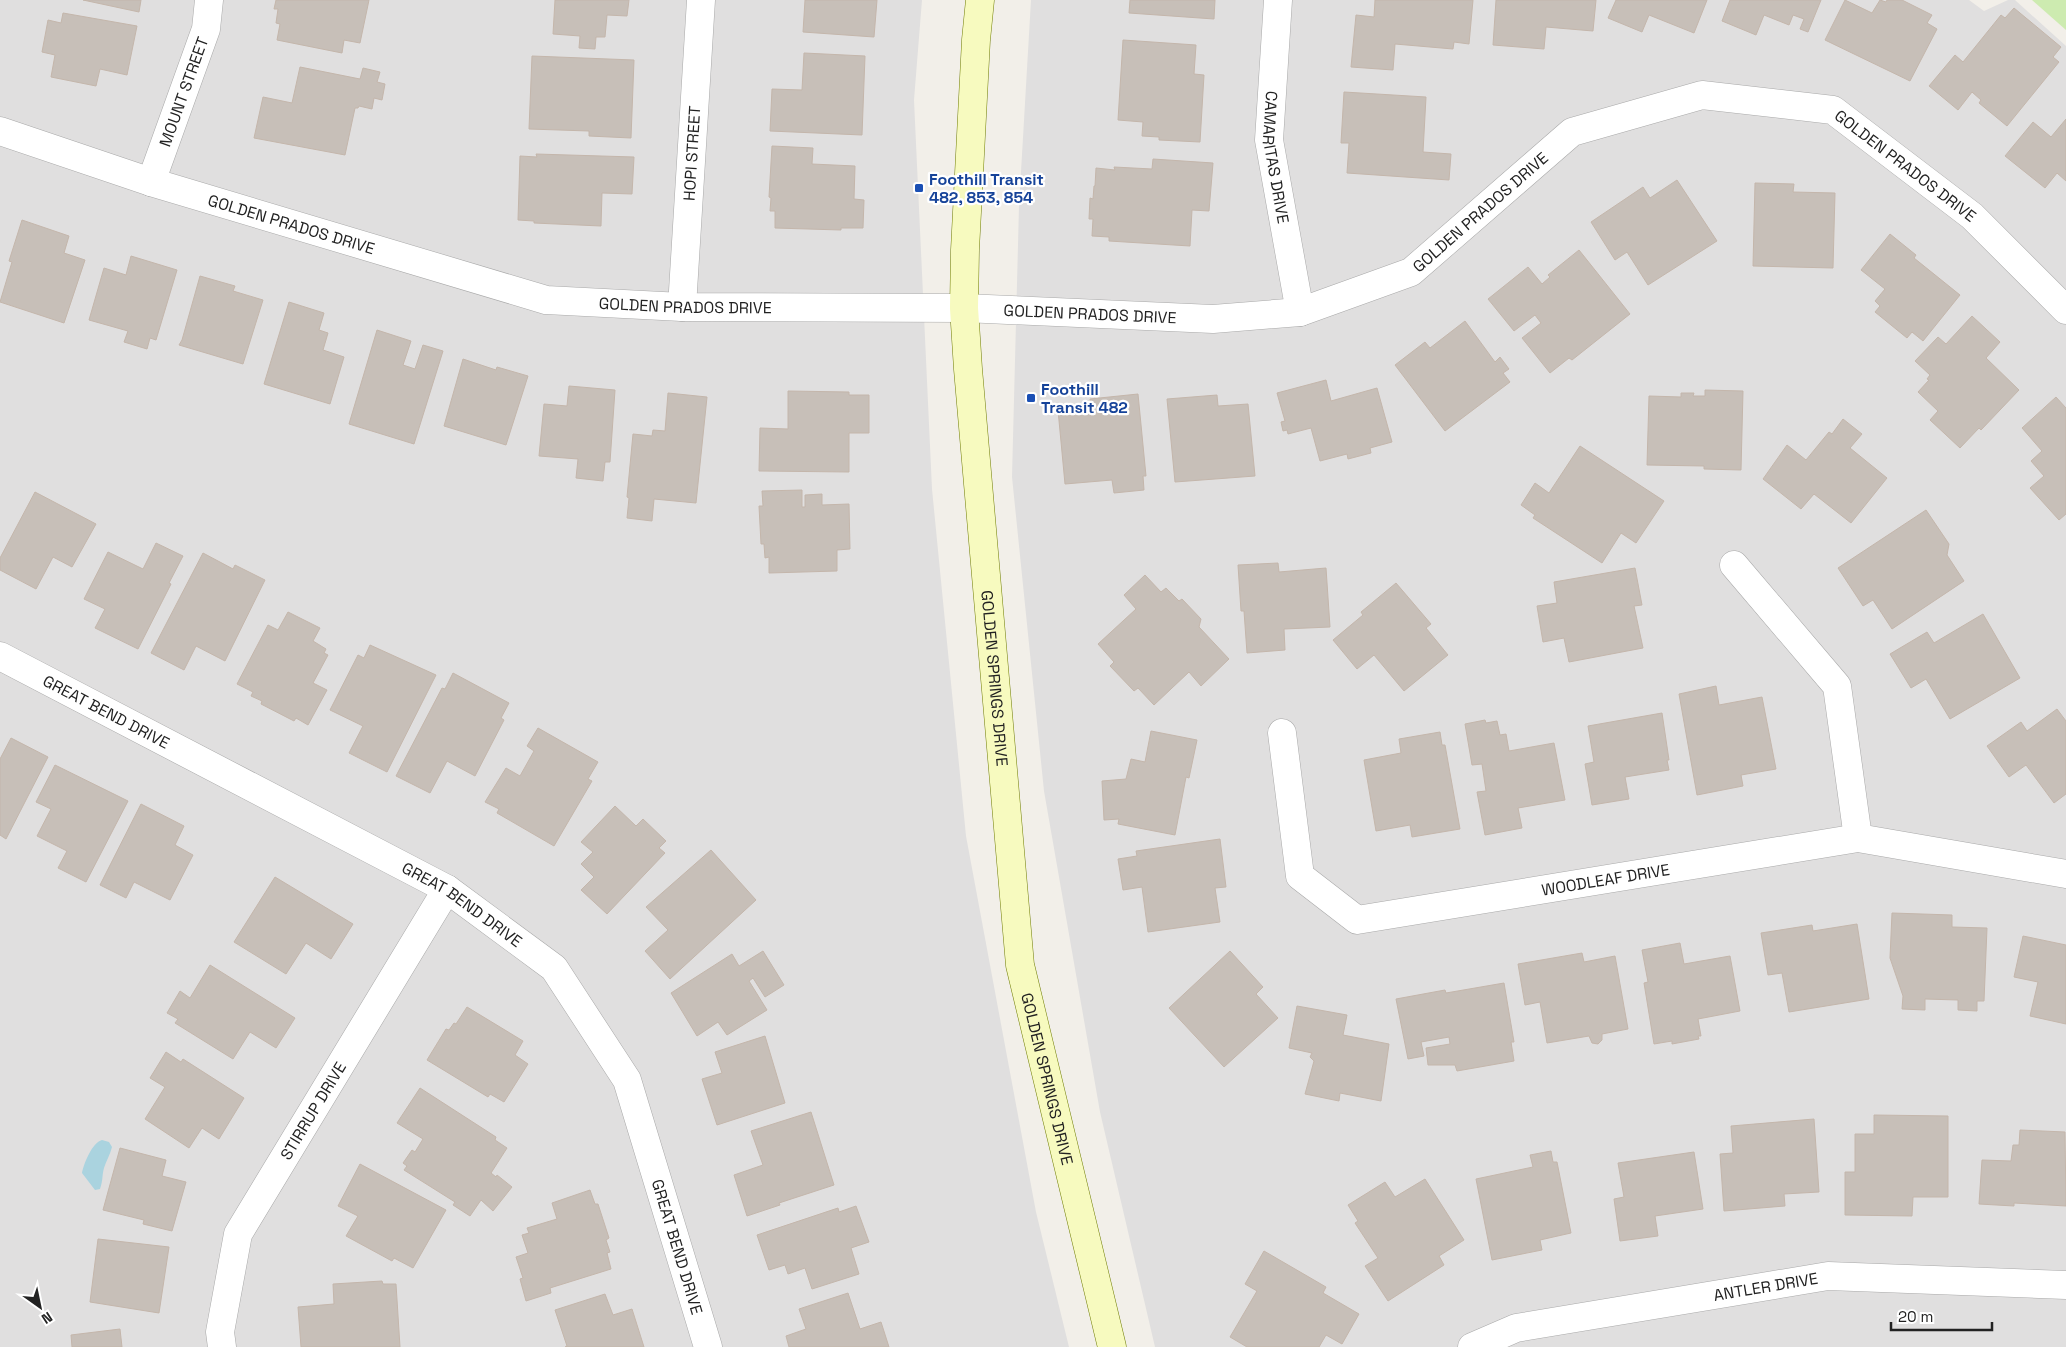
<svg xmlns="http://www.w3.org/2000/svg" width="2066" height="1347" viewBox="0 0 2066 1347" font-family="'Space Grotesk',sans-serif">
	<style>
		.residential { fill: #e0dfdf }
		.grass { fill: #cdebb0 }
		.water { fill: #aad3df }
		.building { fill: #c7bfb8; stroke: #c4b6ab }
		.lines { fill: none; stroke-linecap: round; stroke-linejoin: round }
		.street-casing { stroke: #a9a9a9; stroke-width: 29 }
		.secondary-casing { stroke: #707d05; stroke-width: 29 }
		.street { stroke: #fff; stroke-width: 28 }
		.secondary { stroke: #f7fabf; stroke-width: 28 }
		.transit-dot { fill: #1a4fb4; stroke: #fff; stroke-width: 2 }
		.labels { text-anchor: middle; stroke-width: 4.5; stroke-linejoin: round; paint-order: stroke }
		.street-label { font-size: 16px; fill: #222; stroke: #fff }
		.transit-label { font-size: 16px; font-weight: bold; fill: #164399; stroke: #fff; text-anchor: start }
	</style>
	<rect width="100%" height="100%" fill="#f2efe9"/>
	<g class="residential">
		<polygon points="0,0 922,0 914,100 932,489 966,836 1036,1212 1069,1347 0,1347"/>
		<polygon points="1031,0 1969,0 1984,11 2008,0 2015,0 2066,46 2066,1347 1155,1347 1100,1112 1044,791 1012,477 1019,206"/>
	</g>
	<polygon class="grass" points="2032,0 2066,0 2066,30"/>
	<path class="water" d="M 102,1140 L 109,1142 L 112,1147 C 110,1155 106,1161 104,1168 C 102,1175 103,1181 100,1189 L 95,1190 L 82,1173 C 84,1163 92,1143 102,1140 Z"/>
	<g class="building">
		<polygon points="83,0 141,0 139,12"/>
		<polygon points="276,0 369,0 360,43 344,40 342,53 277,40 280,24 276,23 278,9 274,9"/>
		<polygon points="555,0 629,0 627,16 607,15 605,37 596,37 595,49 579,48 580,36 553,34"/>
		<polygon points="805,0 877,0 874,37 803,32"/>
		<polygon points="1130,0 1215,0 1214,19 1129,13"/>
		<polygon points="1375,0 1473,0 1469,44 1454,42 1453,49 1395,44 1393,70 1351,67 1356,15 1374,17"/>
		<polygon points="1496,0 1596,0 1593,31 1546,27 1544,49 1493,45"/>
		<polygon points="1616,0 1707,0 1694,33 1649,15 1642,32 1608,18"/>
		<polygon points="1730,0 1821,0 1808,32 1800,29 1804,19 1793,15 1789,25 1764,15 1756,35 1722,21"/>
		<polygon points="1845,0 1872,13 1880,0 1886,2 1887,0 1902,0 1932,15 1927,23 1937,29 1910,81 1825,40"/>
		<polygon points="2014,8 2061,47 2053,57 2059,62 2007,126 1979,103 1981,100 1972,92 1958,110 1929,86 1955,55 1963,62 2001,15 2005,18"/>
		<polygon points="63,13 137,26 127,75 100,69 96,86 51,77 55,55 42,52 48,20 61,23"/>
		<polygon points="1123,40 1196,45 1194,74 1204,75 1200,142 1159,140 1159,137 1142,136 1143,122 1118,120"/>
		<polygon points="804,53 865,56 862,135 770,131 772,89 802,90"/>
		<polygon points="532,56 634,60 631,138 589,136 589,131 529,129"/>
		<polygon points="300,67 360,79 363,68 380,72 377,82 385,84 382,100 374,98 372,109 359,106 358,108 355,108 345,155 254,138 263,97 292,103"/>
		<polygon points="1344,92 1426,97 1423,152 1451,154 1449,180 1347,173 1349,143 1341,143"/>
		<polygon points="2066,119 2066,181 2057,173 2045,188 2005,156 2033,122 2051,137"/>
		<polygon points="772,146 813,148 812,164 855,166 854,199 864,200 863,228 841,228 841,230 775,228 775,211 770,211 771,198 769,197"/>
		<polygon points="536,154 634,157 632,194 602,193 601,226 534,223 534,221 518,220 520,156 537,157"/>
		<polygon points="1153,159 1213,163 1209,211 1192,210 1190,246 1109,241 1109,237 1092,236 1093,219 1089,219 1090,198 1093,199 1094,186 1095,186 1096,168 1115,170 1114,167 1152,169"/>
		<polygon points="1677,180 1717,241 1648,285 1627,252 1615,260 1591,222 1643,187 1650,198"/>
		<polygon points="1755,183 1794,184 1793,192 1835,193 1833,268 1753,266"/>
		<polygon points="22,220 69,236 64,253 85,260 64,323 0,302 12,262 9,261"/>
		<polygon points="1890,234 1916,255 1914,258 1960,295 1923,341 1912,332 1907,338 1875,312 1880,306 1875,301 1885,289 1861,270"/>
		<polygon points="1579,250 1630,314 1572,360 1569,358 1550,373 1522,338 1541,323 1535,315 1514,331 1488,299 1528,267 1542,284 1550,277 1548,275"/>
		<polygon points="131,256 177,270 156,340 150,338 147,349 124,342 128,331 89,320 104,268 126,275"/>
		<polygon points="200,276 235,286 233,291 263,300 243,364 179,345 182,340"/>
		<polygon points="289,302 324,313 319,330 328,333 323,350 344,357 330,404 264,384"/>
		<polygon points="1972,316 2000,342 1986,358 2019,390 1981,430 1979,428 1960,448 1930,420 1938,411 1918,392 1929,380 1927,379 1930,375 1915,361 1938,337 1946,344"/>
		<polygon points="1465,321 1495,362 1500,357 1509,369 1503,373 1510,382 1445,431 1395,365 1425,342 1430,348"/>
		<polygon points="377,330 411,341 403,365 415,369 423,345 443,351 414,444 349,424"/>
		<polygon points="463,359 496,370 497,367 528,376 506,445 444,426"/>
		<polygon points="1326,380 1331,401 1377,388 1392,442 1370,448 1371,453 1348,459 1347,454 1320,461 1311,428 1288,434 1287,430 1283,431 1281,422 1285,421 1277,393"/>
		<polygon points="569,386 615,390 610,462 605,462 603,481 576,478 578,459 539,456 544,404 567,406"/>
		<polygon points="1705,390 1743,391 1741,470 1704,469 1704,466 1647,465 1649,396 1681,397 1681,393 1694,393 1693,396 1705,396"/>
		<polygon points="788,391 849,392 849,395 869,395 869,433 849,433 849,472 759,471 760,428 788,429"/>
		<polygon points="668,393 707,397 696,503 654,499 652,521 627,518 629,498 627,497 633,434 652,436 653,430 665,431"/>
		<polygon points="1138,394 1146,476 1143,476 1144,490 1114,493 1112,480 1065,484 1058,410 1091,407 1090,399"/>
		<polygon points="1217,395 1218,406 1248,404 1255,476 1175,482 1167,399"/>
		<polygon points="2056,397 2066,408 2066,514 2059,520 2030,488 2044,476 2031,461 2042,451 2022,428"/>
		<polygon points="1843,419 1862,434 1850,448 1887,478 1851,523 1814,494 1801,509 1763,479 1787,445 1806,460 1829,432 1832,434"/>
		<polygon points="1580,446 1664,501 1636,543 1621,533 1602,563 1533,518 1535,515 1521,505 1535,483 1549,493"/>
		<polygon points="802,490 802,507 805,507 805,495 822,494 822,505 849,504 850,549 837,550 837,571 769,573 769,557 765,558 764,544 761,544 759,506 763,506 762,491"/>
		<polygon points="35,492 96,524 72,567 53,557 36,589 0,570 0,558"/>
		<polygon points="1926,510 1949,544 1947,555 1964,581 1892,629 1873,600 1863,606 1838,568"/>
		<polygon points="156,543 183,556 169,583 171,584 138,649 95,628 105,609 84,599 108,552 143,569"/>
		<polygon points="203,553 233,569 235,565 265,580 225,661 196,646 184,670 151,653"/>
		<polygon points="1278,563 1279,572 1326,568 1330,627 1284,629 1285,650 1247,653 1244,611 1241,611 1238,565"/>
		<polygon points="1635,568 1642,605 1634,606 1643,648 1569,662 1564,638 1543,642 1537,606 1557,603 1554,582"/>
		<polygon points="1145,575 1161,592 1166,588 1179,601 1182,599 1201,619 1199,627 1229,659 1201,686 1189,672 1154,705 1138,688 1134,691 1110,666 1114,662 1098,644 1136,609 1124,595"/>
		<polygon points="1396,583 1431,624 1426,628 1448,655 1404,691 1374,655 1357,669 1333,640 1363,615 1361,612"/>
		<polygon points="288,612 320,628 313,641 326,649 324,653 328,655 313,683 327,690 308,725 296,718 294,721 261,704 262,701 251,696 253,692 237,684 268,625 278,630"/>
		<polygon points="1983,614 2020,678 1950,719 1926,679 1911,688 1890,654 1927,632 1934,643"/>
		<polygon points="370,645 436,675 387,772 349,753 363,726 330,710 358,655 364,658"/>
		<polygon points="453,673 509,703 501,718 504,720 475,776 447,761 430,793 396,776 442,688 445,689"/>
		<polygon points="1716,686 1719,705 1762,697 1776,769 1741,775 1743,786 1697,795 1679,694"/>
		<polygon points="2057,709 2066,721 2066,794 2054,803 2026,765 2009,777 1987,746 2021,722 2027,731"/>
		<polygon points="1662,713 1669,760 1667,760 1669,770 1625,777 1629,799 1592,805 1585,764 1594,762 1588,726"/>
		<polygon points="1485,720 1486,723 1497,721 1500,735 1506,734 1509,751 1554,743 1565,800 1518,808 1522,828 1485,835 1477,792 1486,791 1482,764 1472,765 1465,724"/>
		<polygon points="538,728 598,762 588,779 592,781 554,846 497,813 499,809 485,802 506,768 520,776 534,751 527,746"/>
		<polygon points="1151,731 1197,740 1189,778 1186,777 1175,835 1118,824 1119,819 1104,820 1102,781 1126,779 1131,759 1145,762"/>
		<polygon points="1440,732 1442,745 1445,745 1460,829 1412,837 1410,825 1376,831 1364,760 1401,753 1399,739"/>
		<polygon points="11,738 48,757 6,839 0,835 0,759"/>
		<polygon points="55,765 128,801 86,882 58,868 67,851 37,836 51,809 36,802"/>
		<polygon points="141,804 184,826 175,845 193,855 170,900 134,882 126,898 100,885"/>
		<polygon points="615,806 636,826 643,819 666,841 659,848 665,853 607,914 581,890 594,877 581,864 593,852 581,842"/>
		<polygon points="1220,839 1226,887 1215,888 1220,922 1148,932 1142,887 1123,890 1118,859 1137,856 1136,851"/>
		<polygon points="711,850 756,900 670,979 645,951 668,930 646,907"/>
		<polygon points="275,877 353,924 331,959 306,943 286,974 234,942"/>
		<polygon points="1892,913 1952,915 1952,927 1987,928 1984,1001 1977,1001 1977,1011 1958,1010 1958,1000 1925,999 1925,1010 1902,1009 1903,996 1890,958"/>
		<polygon points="1857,924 1869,999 1789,1012 1782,973 1768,975 1761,933 1812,925 1813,931"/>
		<polygon points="2023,936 2066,945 2066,1024 2030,1016 2038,982 2014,977"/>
		<polygon points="1680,943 1684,964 1730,956 1740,1011 1698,1019 1701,1036 1698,1036 1699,1039 1672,1044 1672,1041 1654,1044 1644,983 1648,982 1642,950"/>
		<polygon points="763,951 784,985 765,997 753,978 749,981 767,1010 727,1035 718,1022 697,1036 671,993 732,954 739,966"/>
		<polygon points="1230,951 1263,987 1256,994 1278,1018 1224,1067 1169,1008"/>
		<polygon points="1582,953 1584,962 1615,956 1628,1029 1602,1034 1602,1040 1598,1044 1592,1043 1589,1036 1547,1043 1540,1002 1525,1005 1518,964"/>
		<polygon points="210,965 295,1018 276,1048 250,1032 233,1059 175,1023 178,1019 167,1013 180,991 190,998"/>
		<polygon points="1504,983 1514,1042 1511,1042 1514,1061 1457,1071 1455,1065 1428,1065 1426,1048 1450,1044 1449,1037 1421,1042 1424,1056 1408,1059 1396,999 1445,990 1446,993"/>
		<polygon points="1297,1006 1347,1015 1343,1035 1389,1044 1381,1101 1340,1093 1339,1101 1305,1094 1314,1061 1310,1057 1312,1053 1289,1048"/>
		<polygon points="467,1007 523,1041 515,1055 528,1064 504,1102 490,1094 488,1097 427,1060 446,1029 449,1030 454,1023 456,1024"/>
		<polygon points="765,1036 785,1103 717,1125 702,1079 722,1073 715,1052"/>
		<polygon points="166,1052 181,1062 183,1059 244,1098 219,1139 202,1128 189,1148 145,1119 165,1087 150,1078"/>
		<polygon points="420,1088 496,1137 495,1140 507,1148 491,1173 496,1177 497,1175 512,1187 493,1211 481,1200 470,1216 453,1205 455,1202 404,1170 407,1166 403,1163 412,1150 415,1152 423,1139 397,1123"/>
		<polygon points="811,1112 834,1185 779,1203 780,1205 747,1216 734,1175 763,1165 751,1131"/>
		<polygon points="1874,1115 1948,1116 1948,1197 1913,1197 1912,1216 1845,1215 1845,1172 1855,1172 1855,1134 1874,1134"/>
		<polygon points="1814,1119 1819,1192 1784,1194 1785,1206 1724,1211 1720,1154 1733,1153 1731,1126"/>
		<polygon points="2020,1130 2065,1132 2066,1206 2014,1203 2014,1206 1979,1204 1982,1160 2011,1161 2013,1145 2019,1145"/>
		<polygon points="120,1148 166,1160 162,1176 186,1182 172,1231 143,1224 144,1220 103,1210"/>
		<polygon points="1551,1151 1553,1162 1557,1162 1571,1233 1540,1240 1542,1250 1492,1260 1476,1179 1533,1167 1530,1155"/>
		<polygon points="1694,1152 1703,1209 1655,1216 1658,1236 1620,1241 1614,1199 1624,1197 1618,1163"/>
		<polygon points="360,1164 446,1210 413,1268 394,1258 392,1261 346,1236 358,1216 338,1206"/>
		<polygon points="1425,1179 1464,1240 1439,1256 1444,1265 1388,1301 1365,1266 1378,1258 1355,1223 1358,1221 1348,1205 1385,1182 1395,1197"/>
		<polygon points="590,1190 595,1204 598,1204 609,1238 606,1240 610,1252 607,1253 611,1269 550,1288 551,1293 526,1301 520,1279 523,1278 516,1257 528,1253 522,1235 529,1233 527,1228 557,1219 552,1203"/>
		<polygon points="856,1206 869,1242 851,1248 859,1274 812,1289 805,1268 788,1274 785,1265 769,1270 757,1235 838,1208 839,1212"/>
		<polygon points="98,1239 169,1247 159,1313 90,1302"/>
		<polygon points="1264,1251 1326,1287 1323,1293 1359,1314 1342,1344 1326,1335 1319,1347 1247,1347 1230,1337 1257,1291 1245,1284"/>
		<polygon points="382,1281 383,1284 396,1284 400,1347 301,1347 298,1307 334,1304 333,1284"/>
		<polygon points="848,1293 860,1329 881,1322 889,1347 789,1347 786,1336 806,1329 799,1309"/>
		<polygon points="605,1294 613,1315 632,1309 644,1347 565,1347 567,1346 555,1310"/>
		<polygon points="120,1329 122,1347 72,1347 71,1335"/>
	</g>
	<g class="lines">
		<defs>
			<g id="street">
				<path id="s1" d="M 1278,0 L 1269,140 L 1300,312"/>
				<path id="s2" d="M 0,131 L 151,182 L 546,300 L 682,307 L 964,308 L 1213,319 L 1300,312 L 1411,272 L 1572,132 L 1702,95 L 1833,110 L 1972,216 L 2066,310"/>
				<path id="s3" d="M 151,182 L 206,29 L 209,0"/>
				<path id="s4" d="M 682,307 L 701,0"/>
				<polyline points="1734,565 1837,686 1858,838"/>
				<path id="s5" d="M 0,656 L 447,889 L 554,968 L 627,1080 L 708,1347"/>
				<path id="s6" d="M 1282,733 L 1300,876 L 1357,920 L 1858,838 L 2066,874"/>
				<path id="s7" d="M 222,1347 L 220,1332 L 238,1234 L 447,889"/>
				<path id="s8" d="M 1472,1347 L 1516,1328 L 1828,1276 L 2066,1285"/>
			</g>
			<g id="secondary">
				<path id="s9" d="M 980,0 L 976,40 L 965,250 L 964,308 L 968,369 L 1020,965 L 1112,1347"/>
			</g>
		</defs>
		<use href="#street" class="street-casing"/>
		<use href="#secondary" class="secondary-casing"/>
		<use href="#street" class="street"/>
		<use href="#secondary" class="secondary"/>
	</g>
	<g class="transit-dot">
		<rect x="914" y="183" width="10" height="10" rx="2.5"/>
		<rect x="1026" y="393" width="10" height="10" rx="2.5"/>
	</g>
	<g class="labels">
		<g class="street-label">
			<text dy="6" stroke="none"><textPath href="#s3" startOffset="96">MOUNT STREET</textPath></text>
			<text dy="6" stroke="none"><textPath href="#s4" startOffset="154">HOPI STREET</textPath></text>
			<text dy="6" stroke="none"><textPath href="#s1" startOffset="158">CAMARITAS DRIVE</textPath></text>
			<text dy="6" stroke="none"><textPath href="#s2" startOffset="2016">GOLDEN PRADOS DRIVE</textPath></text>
			<text dy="6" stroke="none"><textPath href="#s2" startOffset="1536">GOLDEN PRADOS DRIVE</textPath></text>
			<text dy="6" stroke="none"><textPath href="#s2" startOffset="306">GOLDEN PRADOS DRIVE</textPath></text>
			<text dy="6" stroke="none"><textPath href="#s2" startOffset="711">GOLDEN PRADOS DRIVE</textPath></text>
			<text dy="6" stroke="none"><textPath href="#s2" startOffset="1116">GOLDEN PRADOS DRIVE</textPath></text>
			<text dy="6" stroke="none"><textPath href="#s9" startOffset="680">GOLDEN SPRINGS DRIVE</textPath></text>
			<text dy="6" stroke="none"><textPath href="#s5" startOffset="120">GREAT BEND DRIVE</textPath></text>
			<text dy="6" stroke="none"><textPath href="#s6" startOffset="468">WOODLEAF DRIVE</textPath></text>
			<text dy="6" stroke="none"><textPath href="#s5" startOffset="525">GREAT BEND DRIVE</textPath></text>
			<text dy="6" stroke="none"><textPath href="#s9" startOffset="1085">GOLDEN SPRINGS DRIVE</textPath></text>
			<text dy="6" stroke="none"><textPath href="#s7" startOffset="259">STIRRUP DRIVE</textPath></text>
			<text dy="6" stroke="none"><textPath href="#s5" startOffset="945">GREAT BEND DRIVE</textPath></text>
			<text dy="6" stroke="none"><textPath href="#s8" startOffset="301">ANTLER DRIVE</textPath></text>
		</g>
		<g class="transit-label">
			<text x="929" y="185">Foothill Transit<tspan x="929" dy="18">482, 853, 854</tspan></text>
			<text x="1041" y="395">Foothill<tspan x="1041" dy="18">Transit 482</tspan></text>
		</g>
	</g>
	<g transform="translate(40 1307) rotate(147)" stroke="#ffffff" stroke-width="4" paint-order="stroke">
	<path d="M0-4L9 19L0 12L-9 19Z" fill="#222222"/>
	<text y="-8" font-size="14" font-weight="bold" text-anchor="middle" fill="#222222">N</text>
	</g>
	<path d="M1891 1322v8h101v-8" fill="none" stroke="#222222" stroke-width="2.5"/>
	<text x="1898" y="1322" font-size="15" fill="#222222" stroke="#ffffff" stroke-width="4" paint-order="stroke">20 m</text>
</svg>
